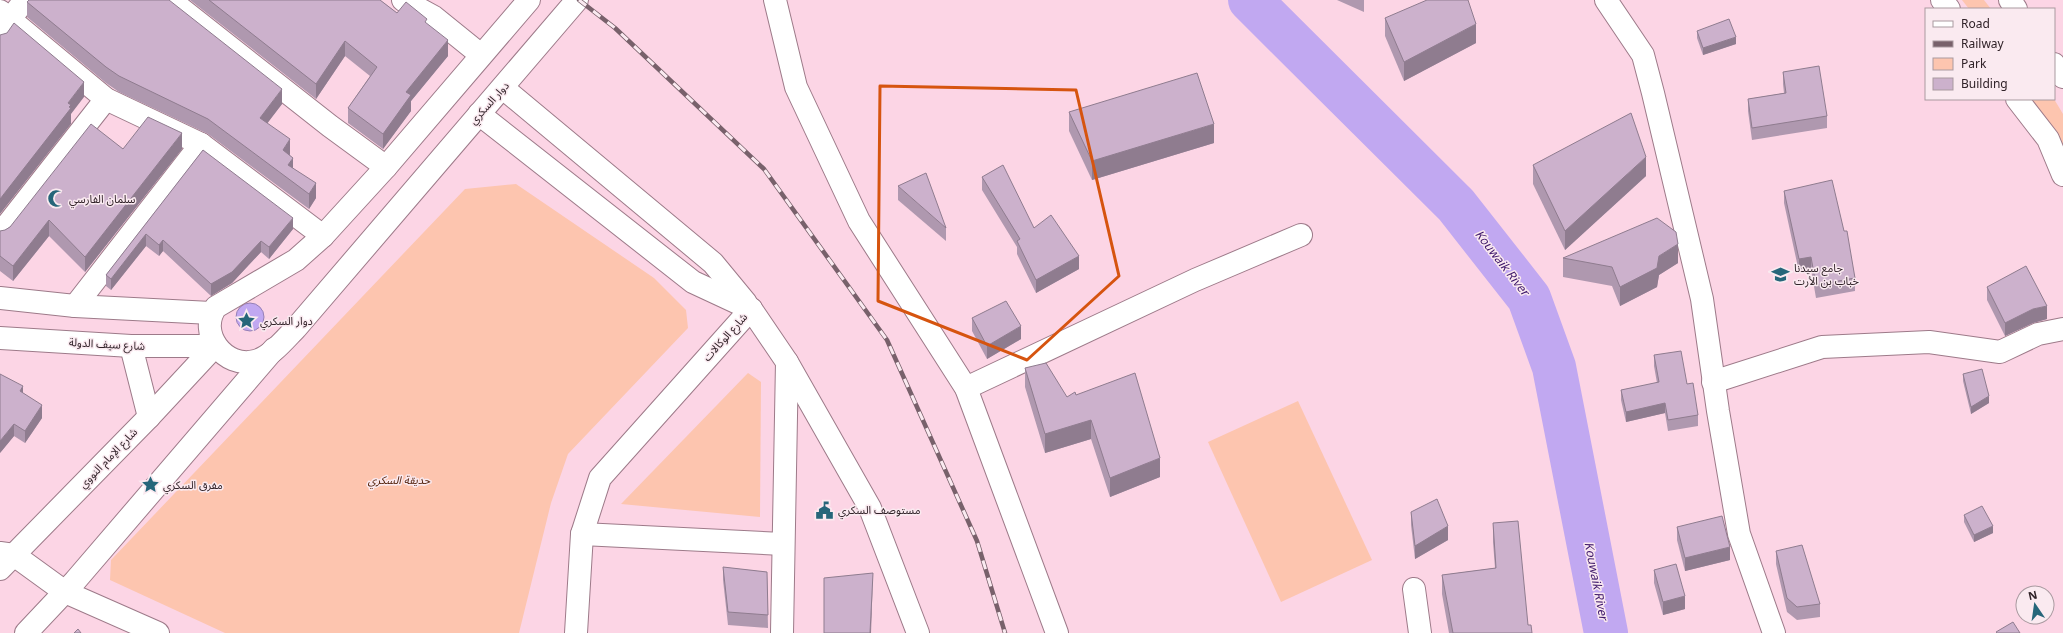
<svg xmlns="http://www.w3.org/2000/svg" width="2063" height="633" viewBox="0 0 2063 633" font-family="Georgia,'Noto Sans Arabic',serif">
	<style>
		.green { fill: #fdc5af }
		.water { fill: #c1a8f1; stroke: #9680b5 }
		.lines { fill: none; stroke-linecap: round; stroke-linejoin: round }
		.river { stroke: #c1a8f1; stroke-width: 44 }
		.street-casing { stroke: #9d7a89; stroke-width: 24 }
		.secondary-casing { stroke: #9d7a89; stroke-width: 24 }
		.primary-casing { stroke: #9d7a89; stroke-width: 24 }
		.street { stroke: #fff; stroke-width: 22 }
		.secondary { stroke: #fff; stroke-width: 22 }
		.primary { stroke: #fff; stroke-width: 22 }
		.rail-casing { stroke: #78616b; stroke-width: 4.5 }
		.rail { stroke: #faeaf0; stroke-width: 3; stroke-dasharray: 9; stroke-linecap: butt }
		.wall { fill: #af98af }
		.shaded-wall { fill: #8f7c8f }
		.building { fill: #ccb1cc; stroke: #8f7c8f }
		.marked { fill: none; stroke: #d6540f; stroke-width: 3; stroke-linejoin: round }
		.labels { text-anchor: middle; stroke-width: 3; stroke-linejoin: round; paint-order: stroke }
		.street-label { font-size: 11px; fill: #302228; stroke: #faeaf0 }
		.poi-label { font-size: 11px; fill: #302228; stroke: #faeaf0; text-anchor: start }
		.park-label { font-size: 11px; font-style: italic; fill: #53210a; stroke: #faeaf0 }
		.water-label { font-size: 12px; font-style: italic; fill: #3d166a; stroke: #faeaf0 }
	</style>
	<rect width="100%" height="100%" fill="#fcd5e5"/>
	<g class="green">
		<polygon points="1962,0 1984,0 1991,9 1969,9"/>
		<polygon points="2032,99 2054,99 2063,114 2063,148"/>
		<polygon points="516,184 654,278 686,310 688,328 568,454 551,503 519,633 225,633 110,580 111,560 465,189"/>
		<polygon points="748,373 761,382 760,517 621,504"/>
		<polygon points="1298,401 1372,560 1281,602 1208,442"/>
	</g>
	<circle class="water" cx="250" cy="317" r="14"/>
	<g class="lines">
		<polyline class="river" points="1250,0 1456,205 1529,298 1554,367 1606,633"/>
		<defs>
			<g id="street">
				<polyline points="170,0 330,126 386,167"/>
				<polyline points="403,0 434,17 481,55"/>
				<polyline points="775,0 796,87 859,221 966,388 1057,633"/>
				<polyline points="1606,0 1643,55 1653,93 1702,299 1718,411 1739,534 1774,633"/>
				<polyline points="0,11 106,99 201,144 323,236"/>
				<polyline points="0,38 10,19 25,0"/>
				<polyline points="0,234 106,99"/>
				<polyline points="75,306 201,144"/>
				<polyline points="751,309 787,362 782,633"/>
				<polyline points="787,362 870,508 918,633"/>
				<polyline points="1713,382 1822,347 1929,342 2000,352 2038,334 2063,329"/>
				<polyline points="966,388 1195,280 1301,235"/>
				<polyline points="582,534 783,544"/>
				<polyline points="0,553 14,555 65,592 158,633"/>
				<polyline points="1414,589 1420,633"/>
			</g>
			<g id="secondary">
				<polyline points="1942,0 1949,9"/>
				<polyline points="2010,0 2016,9"/>
				<polyline points="2054,64 2063,77"/>
				<polyline points="503,88 713,263 746,303"/>
				<polyline points="2017,99 2048,139 2063,175"/>
				<polyline points="479,114 693,282 751,309"/>
				<polyline points="0,569 149,417 215,346"/>
				<polyline points="26,633 75,581 274,349"/>
				<polyline points="576,633 582,534 600,478 751,309"/>
			</g>
			<g id="primary">
				<path d="M 529,0 L 386,167 L 323,236 L 296,260 L 216,307 C 197,333 225,369 255,361 C 271,357 285,339 296,328 L 577,0"/>
				<polyline points="0,298 75,306 211,313"/>
				<polyline points="0,338 131,346 215,346"/>
				<polyline points="131,346 149,417"/>
			</g>
		</defs>
		<use href="#street" class="street-casing"/>
		<use href="#secondary" class="secondary-casing"/>
		<use href="#primary" class="primary-casing"/>
		<use href="#street" class="street"/>
		<use href="#secondary" class="secondary"/>
		<use href="#primary" class="primary"/>
		<defs>
			<polyline id="rail" points="579,0 615,28 764,169 887,340 977,541 1005,633"/>
		</defs>
		<use href="#rail" class="rail-casing"/>
		<use href="#rail" class="rail"/>
	</g>
	<g class="wall">
		<polygon points="190,0 380,0 397,13 427,24 448,56 411,101 411,111 383,149 348,123 348,108 370,76 345,56 316,99"/>
		<polygon points="1337,0 1364,0 1364,12"/>
		<polygon points="27,2 282,104 267,123 290,154 290,155 293,168 316,198 309,209 208,134 119,92 106,83 27,17"/>
		<polygon points="1385,18 1476,43 1404,81 1385,36"/>
		<polygon points="1697,31 1736,44 1703,55 1697,38"/>
		<polygon points="1783,72 1827,116 1827,128 1752,140 1748,111 1748,99 1784,93 1783,84"/>
		<polygon points="1069,112 1214,143 1092,180 1069,131"/>
		<polygon points="123,149 182,149 85,272 49,236 13,281 0,271 0,231 5,230"/>
		<polygon points="203,150 293,229 269,259 261,252 232,283 211,296 163,251 159,256 146,246 111,290 106,286 106,275"/>
		<polygon points="1533,165 1646,176 1565,250 1533,184"/>
		<polygon points="982,177 1034,228 1079,269 1036,293 1017,254 1017,247 982,190"/>
		<polygon points="898,186 946,228 946,241 898,200"/>
		<polygon points="1784,191 1844,231 1855,278 1855,291 1816,298 1811,269 1799,272 1784,203"/>
		<polygon points="1563,258 1678,263 1659,275 1657,287 1620,306 1612,286 1563,277"/>
		<polygon points="1987,287 2047,319 2033,323 2005,336 1987,300"/>
		<polygon points="972,318 1021,339 987,359 972,331"/>
		<polygon points="1654,355 1687,384 1698,415 1698,426 1668,431 1665,413 1626,422 1621,400 1621,390 1657,383 1654,366"/>
		<polygon points="1025,368 1067,397 1076,395 1160,477 1110,497 1091,439 1045,453 1025,387"/>
		<polygon points="1963,374 1989,403 1971,414 1963,381"/>
		<polygon points="23,393 42,418 25,443 14,436 0,453"/>
		<polygon points="1411,512 1448,540 1415,559 1411,525"/>
		<polygon points="1964,515 1993,533 1974,542 1964,522"/>
		<polygon points="1493,523 1528,625 1532,633 1449,633 1442,594 1442,575 1495,568 1493,542"/>
		<polygon points="1677,527 1730,560 1685,571 1677,540"/>
		<polygon points="1776,551 1820,604 1820,617 1797,620 1787,612 1776,564"/>
		<polygon points="723,567 767,572 768,628 728,625 723,580"/>
		<polygon points="1654,570 1685,609 1663,615 1654,583"/>
	</g>
	<g class="shaded-wall">
		<polygon points="1476,24 1476,43 1404,81 1404,62"/>
		<polygon points="1736,37 1736,44 1703,55 1703,48"/>
		<polygon points="448,40 448,56 411,101 411,111 383,149 383,134 406,92"/>
		<polygon points="345,41 345,56 316,99 316,84"/>
		<polygon points="84,82 84,97 71,114 71,124 0,214 0,199 68,103"/>
		<polygon points="282,89 282,104 260,133 260,118"/>
		<polygon points="1214,124 1214,143 1092,180 1092,161"/>
		<polygon points="182,133 182,149 85,272 85,257"/>
		<polygon points="290,139 290,154 283,165 283,150"/>
		<polygon points="1646,157 1646,176 1565,250 1565,231"/>
		<polygon points="293,158 293,173 288,165"/>
		<polygon points="316,183 316,198 309,209 309,194"/>
		<polygon points="293,218 293,229 269,259 269,247"/>
		<polygon points="49,220 49,236 13,281 13,266"/>
		<polygon points="146,234 146,246 111,290 111,279"/>
		<polygon points="163,240 163,251 159,256 159,245"/>
		<polygon points="261,241 261,252 232,283 211,296 211,284"/>
		<polygon points="1678,244 1678,263 1659,275 1657,287 1620,306 1620,287 1659,256"/>
		<polygon points="1079,256 1079,269 1036,293 1036,280"/>
		<polygon points="1811,257 1811,269 1799,272 1799,259"/>
		<polygon points="2047,306 2047,319 2033,323 2005,336 2005,323 2033,309"/>
		<polygon points="1021,326 1021,339 987,359 987,346"/>
		<polygon points="23,386 23,398 20,391"/>
		<polygon points="1989,396 1989,403 1971,414 1971,407"/>
		<polygon points="1665,403 1665,413 1626,422 1626,412"/>
		<polygon points="42,405 42,418 25,443 25,431"/>
		<polygon points="1091,420 1091,439 1045,453 1045,434"/>
		<polygon points="14,424 14,436 0,453 0,441"/>
		<polygon points="1160,458 1160,477 1110,497 1110,478"/>
		<polygon points="1448,526 1448,540 1415,559 1415,546"/>
		<polygon points="1993,526 1993,533 1974,542 1974,535"/>
		<polygon points="1730,547 1730,560 1685,571 1685,558"/>
		<polygon points="873,573 871,633 870,633"/>
		<polygon points="1685,596 1685,609 1663,615 1663,602"/>
	</g>
	<g class="building">
		<polygon points="29,0 169,0 282,89 260,118 290,139 283,150 293,158 288,165 316,183 309,194 208,119 119,76 106,67 27,2"/>
		<polygon points="209,0 380,0 397,13 406,2 427,19 425,22 448,40 406,92 411,95 383,134 348,108 377,67 345,41 316,84"/>
		<polygon points="1427,0 1468,0 1476,24 1404,62 1385,18"/>
		<polygon points="1729,19 1736,37 1703,48 1697,31"/>
		<polygon points="14,23 84,82 68,103 71,105 69,107 71,108 0,199 0,35 7,33"/>
		<polygon points="1819,66 1827,116 1752,128 1748,99 1786,93 1783,72"/>
		<polygon points="1197,73 1214,124 1092,161 1069,112"/>
		<polygon points="1631,113 1646,157 1565,231 1533,165"/>
		<polygon points="148,117 182,133 85,257 49,220 13,266 0,256 0,231 5,230 10,227 91,124 123,149"/>
		<polygon points="203,150 293,218 269,247 261,241 232,272 211,284 163,240 159,245 146,234 111,279 106,275"/>
		<polygon points="1003,165 1034,228 1051,215 1079,256 1036,280 1017,241 1020,239 982,177"/>
		<polygon points="926,173 946,228 898,186"/>
		<polygon points="1832,180 1844,231 1847,231 1855,278 1816,285 1811,257 1799,259 1784,191"/>
		<polygon points="1657,218 1676,232 1678,244 1659,256 1657,268 1620,287 1612,267 1563,258"/>
		<polygon points="2026,266 2047,306 2033,309 2005,323 1987,287"/>
		<polygon points="1006,301 1021,326 987,346 972,318"/>
		<polygon points="1681,351 1687,384 1693,383 1698,415 1668,420 1665,403 1626,412 1621,390 1659,382 1654,355"/>
		<polygon points="1046,363 1067,397 1075,392 1076,395 1135,373 1160,458 1110,478 1091,420 1045,434 1025,368"/>
		<polygon points="1982,369 1989,396 1971,407 1963,374"/>
		<polygon points="0,374 23,386 20,391 42,405 25,431 14,424 0,441"/>
		<polygon points="1437,499 1448,526 1415,546 1411,512"/>
		<polygon points="1982,506 1993,526 1974,535 1964,515"/>
		<polygon points="1722,516 1730,547 1685,558 1677,527"/>
		<polygon points="1518,521 1528,625 1531,625 1532,633 1453,633 1442,575 1496,568 1493,523"/>
		<polygon points="1802,545 1820,604 1797,607 1787,598 1776,551"/>
		<polygon points="1676,564 1685,596 1663,602 1654,570"/>
		<polygon points="723,567 767,572 768,615 728,612"/>
		<polygon points="873,573 870,633 824,633 824,578"/>
		<polygon points="2013,622 2020,633 1997,633 1996,632"/>
		<polygon points="78,629 81,633 74,633"/>
	</g>
	<path class="marked" d="M 880,86 L 1076,90 L 1119,276 L 1027,360 L 878,301 Z"/>
	<defs>
		<symbol id="mosque-bare" viewBox="-9 -9 18 18"><path d="M3.5-4.9A6 6 0 1 0 3.5 4.9A5 5 0 1 1 3.5-4.9Z" fill="#26667a" stroke="#faeaf0" stroke-width="2.5" paint-order="stroke"/></symbol>
		<symbol id="school-bare" viewBox="-9 -9 18 18"><path d="M0-5L7-2L0 1L-7-2ZM-4 1L0 2.5L4 1V4Q0 6-4 4Z" fill="#26667a" stroke="#faeaf0" stroke-width="2.5" paint-order="stroke"/></symbol>
		<symbol id="sight-bare" viewBox="-9 -9 18 18"><path d="M0-6L1.8-2.2L6-1.7L2.9 1.2L3.7 5.4L0 3.3L-3.7 5.4L-2.9 1.2L-6-1.7L-1.8-2.2Z" fill="#26667a" stroke="#faeaf0" stroke-width="2.5" paint-order="stroke"/></symbol>
		<symbol id="civic-bare" viewBox="-9 -9 18 18"><path d="M-.6-6.5H3V-4.5H.6V-3L4-1V1h2V6H-6V1h2V-1L-.6-3ZM-1.2 2.5V6h2.4V2.5Z" fill="#26667a" stroke="#faeaf0" stroke-width="2.5" paint-order="stroke"/></symbol>
	</defs>
	<g fill-rule="evenodd">
		<use href="#mosque-bare" x="44" y="186" width="25" height="25"/>
		<use href="#school-bare" x="1768" y="262" width="25" height="25"/>
		<use href="#sight-bare" x="234" y="308" width="25" height="25"/>
		<use href="#sight-bare" x="138" y="472" width="25" height="25"/>
		<use href="#civic-bare" x="812" y="498" width="25" height="25"/>
	</g>
	<g class="labels">
		<g class="street-label">
			<text transform="translate(489 103) rotate(-48)" y="4">دوار السكري</text>
			<text transform="translate(725 337) rotate(-48)" y="4">شارع الوكالات</text>
			<text transform="translate(107 344) rotate(3)" y="4">شارع سيف الدولة</text>
			<text transform="translate(108 458) rotate(-46)" y="4">شارع الإمام النووي</text>
		</g>
		<g class="poi-label">
			<text x="69" y="203">سلمان الفارسي</text>
			<text x="1794" y="272">جامع سيدنا<tspan x="1794" dy="13">خباب بن الأرت</tspan></text>
			<text x="260" y="325">دوار السكري</text>
			<text x="163" y="489">مفرق السكري</text>
			<text x="838" y="514">مستوصف السكري</text>
		</g>
		<g class="park-label">
			<text x="399" y="484">حديقة السكري</text>
		</g>
		<g class="water-label">
			<text transform="translate(1502 263) rotate(52)" y="4">Kouwaik River</text>
			<text transform="translate(1596 581) rotate(79)" y="4">Kouwaik River</text>
		</g>
	</g>
	<rect x="1925" y="8" width="130" height="92" fill="#faeaf0" stroke="#a99aa0"/>
	<rect x="1933" y="21" width="20" height="6" fill="#ffffff" stroke="#a99aa0"/>
	<text x="1961" y="28" font-size="12" fill="#302228">Road</text>
	<rect x="1933" y="41" width="20" height="6" fill="#78616b" stroke="#a99aa0"/>
	<text x="1961" y="48" font-size="12" fill="#302228">Railway</text>
	<rect x="1933" y="58" width="20" height="12" fill="#fdc5af" stroke="#a99aa0"/>
	<text x="1961" y="68" font-size="12" fill="#302228">Park</text>
	<rect x="1933" y="78" width="20" height="12" fill="#ccb1cc" stroke="#a99aa0"/>
	<text x="1961" y="88" font-size="12" fill="#302228">Building</text>
	<g transform="translate(2035 605) rotate(347)"><circle r="19" fill="#faeaf0" stroke="#a99aa0"/>
	<path d="M0-3L7 15L0 10L-7 15Z" fill="#26667a"/>
	<text y="-6" font-size="11" font-weight="bold" text-anchor="middle" fill="#302228">N</text>
	</g>
</svg>
